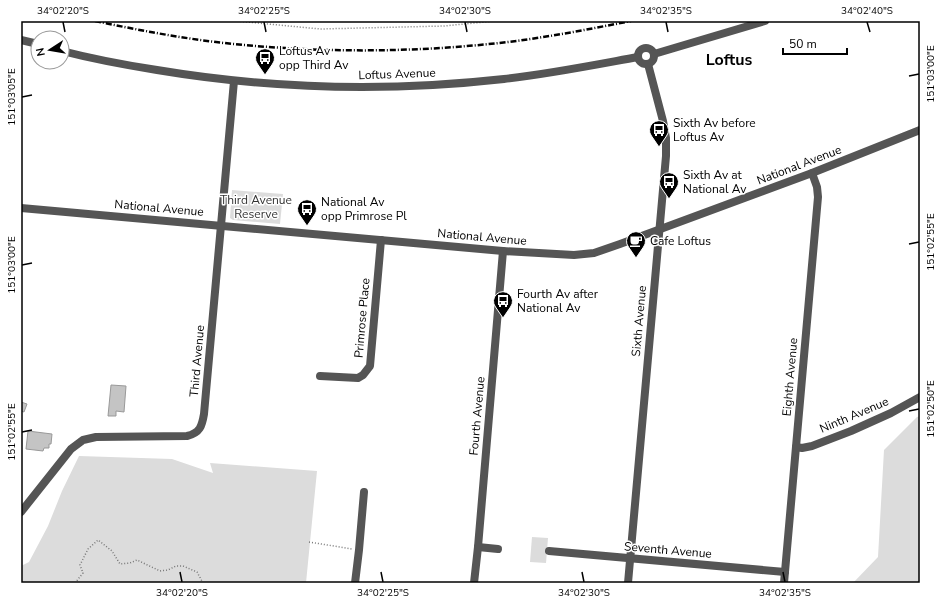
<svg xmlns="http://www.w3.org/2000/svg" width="941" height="604" viewBox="0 0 941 604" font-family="'Nunito Sans',sans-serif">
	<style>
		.green { fill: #dcdcdc }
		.building { fill: #c4c4c4; stroke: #999 }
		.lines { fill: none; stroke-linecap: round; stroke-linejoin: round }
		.path { stroke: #777; stroke-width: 1.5; stroke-dasharray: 1 2; stroke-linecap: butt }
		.minor { stroke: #555; stroke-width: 8 }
		.tertiary { stroke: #555; stroke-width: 8 }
		.rail { stroke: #000; stroke-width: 2.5; stroke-dasharray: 6 2 1 2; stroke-linecap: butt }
		.ticks { fill: none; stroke: #000; stroke-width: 1.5 }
		.labels { text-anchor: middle; stroke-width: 3; stroke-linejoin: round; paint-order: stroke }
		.poi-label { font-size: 12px; fill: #000; stroke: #fff; text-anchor: start }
		.street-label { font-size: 12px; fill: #000; stroke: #fff }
		.park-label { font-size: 12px; fill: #333; stroke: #fff }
		.district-label { font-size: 16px; font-weight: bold; fill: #000; stroke: #fff }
		.neatline { fill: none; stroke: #000; stroke-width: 1.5 }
		.ticks-label { font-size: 10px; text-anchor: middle; fill: #000 }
	</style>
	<rect width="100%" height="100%" fill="#fff"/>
	<g class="green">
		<polygon points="232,190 283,194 280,224 233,220 230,218"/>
		<polygon points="920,416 920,583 853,583 878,557 884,450 917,417"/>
		<polygon points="79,456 172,459 213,473 210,463 317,471 306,583 21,583 21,566 29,562 48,526 62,491"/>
		<polygon points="532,537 548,538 546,563 530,562"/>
	</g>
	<g class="building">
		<polygon points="111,385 126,386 124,412 116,411 116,416 108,416"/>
		<polygon points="21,402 27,404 24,412 21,411"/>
		<polygon points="28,431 52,434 51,444 49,444 49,448 44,448 43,451 26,449"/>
	</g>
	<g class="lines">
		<g class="path">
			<polyline points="237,21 320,29 444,26 495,21"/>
			<polyline points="309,542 352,549"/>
			<polyline points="75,583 83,573 80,565 88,549 98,540 112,551 120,564 130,563 137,560 160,571 168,570 176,566 183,566 197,572 203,583"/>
		</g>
		<g class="minor">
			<polyline points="21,208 503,251 574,255 594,253 620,244 812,173 920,130"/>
			<polyline points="320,376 358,378 363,375 370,366 381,240"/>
			<polyline points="796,447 802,448 812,446 851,431 891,413 920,397"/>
			<path d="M 21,512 L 71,449 L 83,440 L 96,437 L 187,436 C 200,433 202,426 204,414 L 234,81"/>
			<polyline points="478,547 498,549"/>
			<polyline points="549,551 785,572"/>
			<polyline points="355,583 359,550 364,492"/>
			<polyline points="474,583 478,547 503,251"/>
			<polyline points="628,583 666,156 666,138 663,121 648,64"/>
			<polyline points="784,583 818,197 817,187 812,173"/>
		</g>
		<g class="tertiary">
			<polyline points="21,40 38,44"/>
			<circle cx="646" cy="56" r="8"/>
			<path d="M 62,51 C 93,59 125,65 157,70 C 271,89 388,92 504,79 C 549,74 594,65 638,57"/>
			<polyline points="654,54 765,21"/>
		</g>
		<path class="rail" d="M 95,21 C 138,30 180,38 224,43 C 318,53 414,53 508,42 C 549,37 590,29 631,21"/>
	</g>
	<path class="ticks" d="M 63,22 L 65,32M 264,22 L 266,32M 465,22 L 467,32M 666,22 L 668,32M 867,22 L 870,32M 909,76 L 919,74M 22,97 L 32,95M 909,244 L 919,242M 22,265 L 32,263M 909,411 L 919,409M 22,432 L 32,430M 180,572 L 182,582M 381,572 L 383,582M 582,572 L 584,582M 783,572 L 785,582"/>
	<defs>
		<symbol id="bus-pin" viewBox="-11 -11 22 30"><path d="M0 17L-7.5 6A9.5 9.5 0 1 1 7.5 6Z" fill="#000" stroke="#fff"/><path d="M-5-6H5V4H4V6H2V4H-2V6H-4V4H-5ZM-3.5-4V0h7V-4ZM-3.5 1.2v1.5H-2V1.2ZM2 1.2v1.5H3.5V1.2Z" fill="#fff"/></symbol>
		<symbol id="cafe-pin" viewBox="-11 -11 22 30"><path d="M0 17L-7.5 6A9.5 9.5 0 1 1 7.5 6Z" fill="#000" stroke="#fff"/><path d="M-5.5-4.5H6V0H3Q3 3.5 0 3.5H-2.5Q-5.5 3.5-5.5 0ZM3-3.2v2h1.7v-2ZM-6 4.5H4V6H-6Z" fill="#fff"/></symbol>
	</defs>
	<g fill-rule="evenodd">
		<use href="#bus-pin" x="254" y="47" width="22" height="30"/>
		<use href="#bus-pin" x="648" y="119" width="22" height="30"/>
		<use href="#bus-pin" x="658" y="171" width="22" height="30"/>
		<use href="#bus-pin" x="296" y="198" width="22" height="30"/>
		<use href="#cafe-pin" x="625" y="230" width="22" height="30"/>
		<use href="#bus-pin" x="492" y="290" width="22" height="30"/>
	</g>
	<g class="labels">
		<g class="poi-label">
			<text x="279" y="55">Loftus Av<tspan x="279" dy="14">opp Third Av</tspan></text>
			<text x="673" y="127">Sixth Av before<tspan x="673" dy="14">Loftus Av</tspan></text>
			<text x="683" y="179">Sixth Av at<tspan x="683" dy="14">National Av</tspan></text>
			<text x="321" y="206">National Av<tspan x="321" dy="14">opp Primrose Pl</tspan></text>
			<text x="650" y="245">Cafe Loftus</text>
			<text x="517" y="298">Fourth Av after<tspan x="517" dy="14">National Av</tspan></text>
		</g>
		<g class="street-label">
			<text transform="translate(397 74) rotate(-2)" y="4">Loftus Avenue</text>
			<text transform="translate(799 165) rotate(-21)" y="4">National Avenue</text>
			<text transform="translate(159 208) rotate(5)" y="4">National Avenue</text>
			<text transform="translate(482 237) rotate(5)" y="4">National Avenue</text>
			<text transform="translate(362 318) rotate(-85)" y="4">Primrose Place</text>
			<text transform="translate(639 321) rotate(-85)" y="4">Sixth Avenue</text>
			<text transform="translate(197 361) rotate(-85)" y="4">Third Avenue</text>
			<text transform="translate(790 377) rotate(-85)" y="4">Eighth Avenue</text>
			<text transform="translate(854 415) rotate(-23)" y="4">Ninth Avenue</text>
			<text transform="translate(477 416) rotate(-85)" y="4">Fourth Avenue</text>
			<text transform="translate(668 550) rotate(5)" y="4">Seventh Avenue</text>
		</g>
		<g class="park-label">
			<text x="256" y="204">Third Avenue<tspan x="256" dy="14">Reserve</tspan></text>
		</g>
		<g class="district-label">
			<text x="729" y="65">Loftus</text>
		</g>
	</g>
	<rect width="941" height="604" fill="none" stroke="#ffffff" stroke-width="44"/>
	<g transform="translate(50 50) rotate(258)"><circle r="19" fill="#ffffff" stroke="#999999"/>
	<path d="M0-3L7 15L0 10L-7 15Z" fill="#000000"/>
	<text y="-6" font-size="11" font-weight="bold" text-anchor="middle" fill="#000000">N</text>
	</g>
	<path d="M783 48v6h64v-6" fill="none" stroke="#000000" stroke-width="2"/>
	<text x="789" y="48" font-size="12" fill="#000000" stroke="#ffffff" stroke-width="3" paint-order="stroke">50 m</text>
	<rect x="22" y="22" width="897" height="560" class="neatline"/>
	<g class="ticks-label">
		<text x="63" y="14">34°02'20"S</text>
		<text x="264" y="14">34°02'25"S</text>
		<text x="465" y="14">34°02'30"S</text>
		<text x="666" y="14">34°02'35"S</text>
		<text x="867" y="14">34°02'40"S</text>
		<text transform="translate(930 74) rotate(-90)" y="4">151°03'00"E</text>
		<text transform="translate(11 97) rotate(-90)" y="4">151°03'05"E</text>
		<text transform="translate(930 242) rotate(-90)" y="4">151°02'55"E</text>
		<text transform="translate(11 265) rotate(-90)" y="4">151°03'00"E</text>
		<text transform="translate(930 409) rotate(-90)" y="4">151°02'50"E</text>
		<text transform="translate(11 432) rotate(-90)" y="4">151°02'55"E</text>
		<text x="182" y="596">34°02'20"S</text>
		<text x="383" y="596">34°02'25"S</text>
		<text x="584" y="596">34°02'30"S</text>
		<text x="785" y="596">34°02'35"S</text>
	</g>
</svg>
